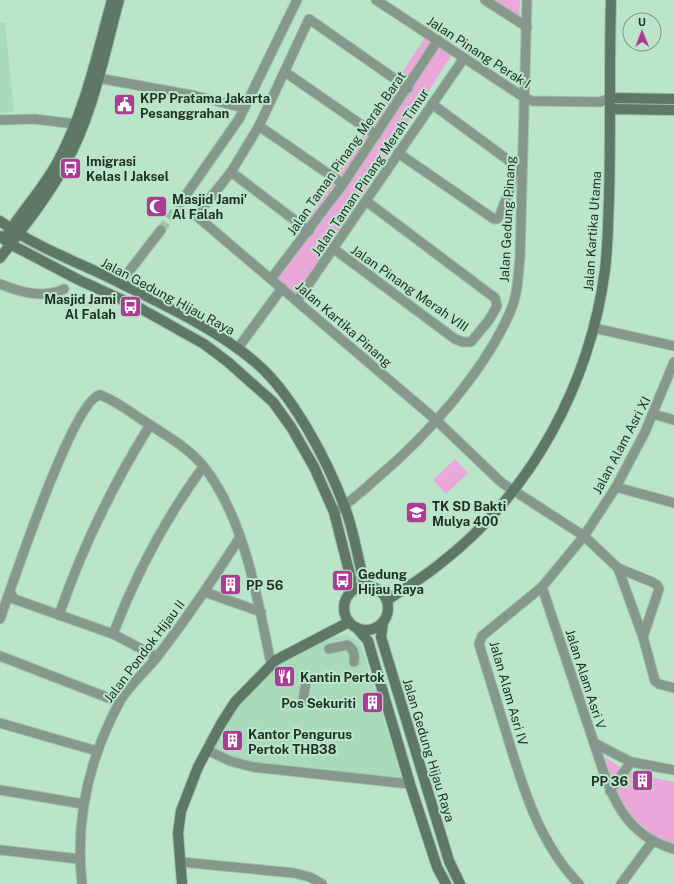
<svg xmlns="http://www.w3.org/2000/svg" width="674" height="884" viewBox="0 0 674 884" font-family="'Public Sans',sans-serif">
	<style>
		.built { fill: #a9dbbb }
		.green { fill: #eca7da }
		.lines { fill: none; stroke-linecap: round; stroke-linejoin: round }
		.street-tunnel { stroke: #9bc1a8; stroke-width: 9; stroke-dasharray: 9 4.5; stroke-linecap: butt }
		.street-casing { stroke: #9bc1a8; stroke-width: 11 }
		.secondary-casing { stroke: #9bc1a8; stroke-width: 12 }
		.street { stroke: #86978c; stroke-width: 9 }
		.secondary { stroke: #5e7767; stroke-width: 10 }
		.labels { text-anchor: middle; stroke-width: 4; stroke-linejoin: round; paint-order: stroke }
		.street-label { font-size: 13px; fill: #1f3026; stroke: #bae5c9 }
		.poi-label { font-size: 13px; font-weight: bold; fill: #1f3026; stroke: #bae5c9; text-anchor: start }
	</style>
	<rect width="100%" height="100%" fill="#bae5c9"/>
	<g class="built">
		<polygon points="0,23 5,23 14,112 0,113"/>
		<polygon points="347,635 359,641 366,660 402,779 239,764 216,751 215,744 239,703 276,666 318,644 335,636"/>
	</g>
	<g class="green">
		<polygon points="490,0 520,0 519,22"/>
		<polygon points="427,34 453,53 297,298 272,276"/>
		<polygon points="455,459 468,473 446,494 433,480"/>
		<polygon points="605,757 627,772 674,782 674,844 654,836 633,817 617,798"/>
	</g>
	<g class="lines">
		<polyline class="street-tunnel" points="161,230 181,202"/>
		<defs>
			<g id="street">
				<polyline points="376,0 525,98 533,101 600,102 610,98"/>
				<polyline points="485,0 527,27"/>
				<polyline points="285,72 376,135"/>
				<polyline points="98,78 196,96 244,108"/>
				<polyline points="408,88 309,19 259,126 231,172 200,211 198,214 199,218 436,420 502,483 584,536 618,568 643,637 655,681 659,684 674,688"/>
				<polyline points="0,120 35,119 75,124"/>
				<polyline points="259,126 343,184"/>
				<polyline points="398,153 494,219 497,219 500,215 511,186 515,165 432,104"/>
				<polyline points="231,172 309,231"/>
				<polyline points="181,202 239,119 297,0"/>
				<polyline points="334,249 455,339 463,342 471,342 489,320 497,306 495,298 366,201"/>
				<polyline points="271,279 343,184 438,40"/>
				<polyline points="120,283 161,230"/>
				<path d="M 0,284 C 19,292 44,299 64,289"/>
				<polyline points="297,301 464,58"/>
				<polyline points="594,328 674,346"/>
				<polyline points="238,348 282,288"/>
				<polyline points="653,414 674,420"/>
				<polyline points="616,487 674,503"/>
				<path d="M 334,512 C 350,503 363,490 377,478 C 427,436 485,371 511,310 C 518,293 518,275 520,257 L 527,0"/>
				<polyline points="618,568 652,582 657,585 659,589 643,637"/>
				<polyline points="542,587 594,743 631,762 674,770"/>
				<polyline points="10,592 14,599 113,634 157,657"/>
				<polyline points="205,592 261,612"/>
				<path d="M 59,615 C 82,548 112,486 150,425"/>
				<path d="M 0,619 C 12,586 73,400 100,395 C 115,400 130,412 144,421 C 164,434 189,448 204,467 C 245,519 258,601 271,664"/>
				<path d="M 113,634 C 136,574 165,519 203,467"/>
				<path d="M 329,649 L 347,645 C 354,649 355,654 354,662"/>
				<polyline points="0,656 119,702"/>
				<polyline points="303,701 307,676"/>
				<polyline points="0,723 97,751"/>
				<path d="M 594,743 C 609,789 621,835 674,849"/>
				<polyline points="207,750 230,761 253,767 410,784"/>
				<polyline points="0,790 83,804"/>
				<polyline points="610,791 631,762"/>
				<polyline points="0,850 79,859"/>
				<polyline points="181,862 294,873 310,877 322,884"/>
				<path d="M 82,884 C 75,821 89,759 119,703 C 128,686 145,672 157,657 C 187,618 214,578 240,537"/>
				<path d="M 579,884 C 539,843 523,788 507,735 C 498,705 488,674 479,644 L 482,636 L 542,587 L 584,536 L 616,487 L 645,432 L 674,362"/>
				<polyline points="621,884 652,842"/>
			</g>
			<g id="secondary">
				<polyline points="610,98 674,99"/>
				<polyline points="610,109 674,110"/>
				<path d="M 0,221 C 36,248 81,263 120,283 C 166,306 216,329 255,362 C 292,393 327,460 344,505 C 353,527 357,554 363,578 L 368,585"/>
				<path d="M 8,233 C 24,209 44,187 58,161 C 85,111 97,54 112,0"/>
				<polyline points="0,236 10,244 79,280 138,307 204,344 228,362 273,402 291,427 314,467 334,512 351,579 350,591"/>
				<path d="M 0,258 C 23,228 47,198 65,165 C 93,115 104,55 119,0"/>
				<circle cx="366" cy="608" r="22"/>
				<path d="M 387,600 C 406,588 424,577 441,563 C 532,492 590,384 605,270 C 608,246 608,222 609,198 C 611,132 609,66 611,0"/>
				<polyline points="383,622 381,637 449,861 460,884"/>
				<polyline points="357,628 368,641 410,784 437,867 446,884"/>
				<polyline points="182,884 178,833 181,811 198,767 222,722 235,702 276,660 349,622"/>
			</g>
		</defs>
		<use href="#street" class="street-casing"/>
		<use href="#secondary" class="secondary-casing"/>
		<use href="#street" class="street"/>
		<use href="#secondary" class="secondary"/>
	</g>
	<defs>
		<symbol id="civic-square" viewBox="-11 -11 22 22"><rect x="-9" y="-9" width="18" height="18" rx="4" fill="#ac3b96" stroke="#bae5c9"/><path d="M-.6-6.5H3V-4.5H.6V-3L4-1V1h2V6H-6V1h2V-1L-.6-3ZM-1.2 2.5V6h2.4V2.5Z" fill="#fff"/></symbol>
		<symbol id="bus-square" viewBox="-11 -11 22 22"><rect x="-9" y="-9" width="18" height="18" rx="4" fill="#ac3b96" stroke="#bae5c9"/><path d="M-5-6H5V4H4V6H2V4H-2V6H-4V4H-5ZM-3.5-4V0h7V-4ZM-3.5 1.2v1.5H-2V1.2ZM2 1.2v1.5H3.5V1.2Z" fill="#fff"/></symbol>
		<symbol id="mosque-square" viewBox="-11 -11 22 22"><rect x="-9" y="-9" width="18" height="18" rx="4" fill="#ac3b96" stroke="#bae5c9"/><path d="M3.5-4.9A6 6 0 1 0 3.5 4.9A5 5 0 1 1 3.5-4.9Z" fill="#fff"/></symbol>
		<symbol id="school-square" viewBox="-11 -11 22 22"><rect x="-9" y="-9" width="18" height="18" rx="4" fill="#ac3b96" stroke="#bae5c9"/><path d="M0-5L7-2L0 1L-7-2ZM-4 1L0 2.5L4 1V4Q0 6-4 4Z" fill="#fff"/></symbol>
		<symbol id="building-square" viewBox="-11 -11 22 22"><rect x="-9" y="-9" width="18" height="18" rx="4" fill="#ac3b96" stroke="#bae5c9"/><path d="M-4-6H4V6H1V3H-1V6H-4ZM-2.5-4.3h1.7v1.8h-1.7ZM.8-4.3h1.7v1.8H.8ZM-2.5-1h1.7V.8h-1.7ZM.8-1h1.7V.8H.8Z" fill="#fff"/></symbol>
		<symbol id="restaurant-square" viewBox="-11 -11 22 22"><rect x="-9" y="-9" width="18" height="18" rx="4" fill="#ac3b96" stroke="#bae5c9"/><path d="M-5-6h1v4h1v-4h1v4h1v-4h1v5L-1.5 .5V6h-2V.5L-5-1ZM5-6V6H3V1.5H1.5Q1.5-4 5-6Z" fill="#fff"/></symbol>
	</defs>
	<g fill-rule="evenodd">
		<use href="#civic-square" x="112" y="92" width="25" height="25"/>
		<use href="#bus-square" x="58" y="156" width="25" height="25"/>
		<use href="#mosque-square" x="144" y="194" width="25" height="25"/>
		<use href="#bus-square" x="118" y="294" width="25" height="25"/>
		<use href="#school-square" x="404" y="500" width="25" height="25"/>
		<use href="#bus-square" x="330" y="568" width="25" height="25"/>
		<use href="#building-square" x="218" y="572" width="25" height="25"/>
		<use href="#restaurant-square" x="272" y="664" width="25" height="25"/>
		<use href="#building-square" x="360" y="690" width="25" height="25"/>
		<use href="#building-square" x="220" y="728" width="25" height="25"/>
		<use href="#building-square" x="630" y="768" width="25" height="25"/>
	</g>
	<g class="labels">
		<g class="street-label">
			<text transform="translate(479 52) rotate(33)" y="5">Jalan Pinang Perak I</text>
			<text transform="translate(346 153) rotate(-55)" y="5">Jalan Taman Pinang Merah Barat</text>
			<text transform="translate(370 172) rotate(-56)" y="5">Jalan Taman Pinang Merah Timur</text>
			<text transform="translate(507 219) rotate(-87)" y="5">Jalan Gedung Pinang</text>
			<text transform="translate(592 231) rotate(-86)" y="5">Jalan Kartika Utama</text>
			<text transform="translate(410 288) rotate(35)" y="5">Jalan Pinang Merah VIII</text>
			<text transform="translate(168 296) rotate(28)" y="5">Jalan Gedung Hijau Raya</text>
			<text transform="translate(344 324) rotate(41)" y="5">Jalan Kartika Pinang</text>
			<text transform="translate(621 445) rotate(-62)" y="5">Jalan Alam Asri XI</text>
			<text transform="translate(144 651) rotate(-53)" y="5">Jalan Pondok Hijau II</text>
			<text transform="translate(586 679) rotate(72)" y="5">Jalan Alam Asri V</text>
			<text transform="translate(509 693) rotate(74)" y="5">Jalan Alam Asri IV</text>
			<text transform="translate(429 750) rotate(73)" y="5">Jalan Gedung Hijau Raya</text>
		</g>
		<g class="poi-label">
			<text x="140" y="103">KPP Pratama Jakarta<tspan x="140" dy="15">Pesanggrahan</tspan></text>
			<text x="86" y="166">Imigrasi<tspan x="86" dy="15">Kelas I Jaksel</tspan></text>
			<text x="172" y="204">Masjid Jami'<tspan x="172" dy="15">Al Falah</tspan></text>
			<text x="116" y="304" text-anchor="end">Masjid Jami<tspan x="116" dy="15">Al Falah</tspan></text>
			<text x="432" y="511">TK SD Bakti<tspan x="432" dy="15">Mulya 400</tspan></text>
			<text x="358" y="579">Gedung<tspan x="358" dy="15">Hijau Raya</tspan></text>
			<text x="246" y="590">PP 56</text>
			<text x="300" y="682">Kantin Pertok</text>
			<text x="356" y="708" text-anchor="end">Pos Sekuriti</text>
			<text x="248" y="739">Kantor Pengurus<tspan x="248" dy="15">Pertok THB38</tspan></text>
			<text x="628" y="786" text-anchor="end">PP 36</text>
		</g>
	</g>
	<g transform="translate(642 32) rotate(359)"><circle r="19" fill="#bae5c9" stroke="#7c9d88"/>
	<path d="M0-3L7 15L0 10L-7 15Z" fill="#ac3b96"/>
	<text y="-6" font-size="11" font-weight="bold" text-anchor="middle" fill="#1f3026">U</text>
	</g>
</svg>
